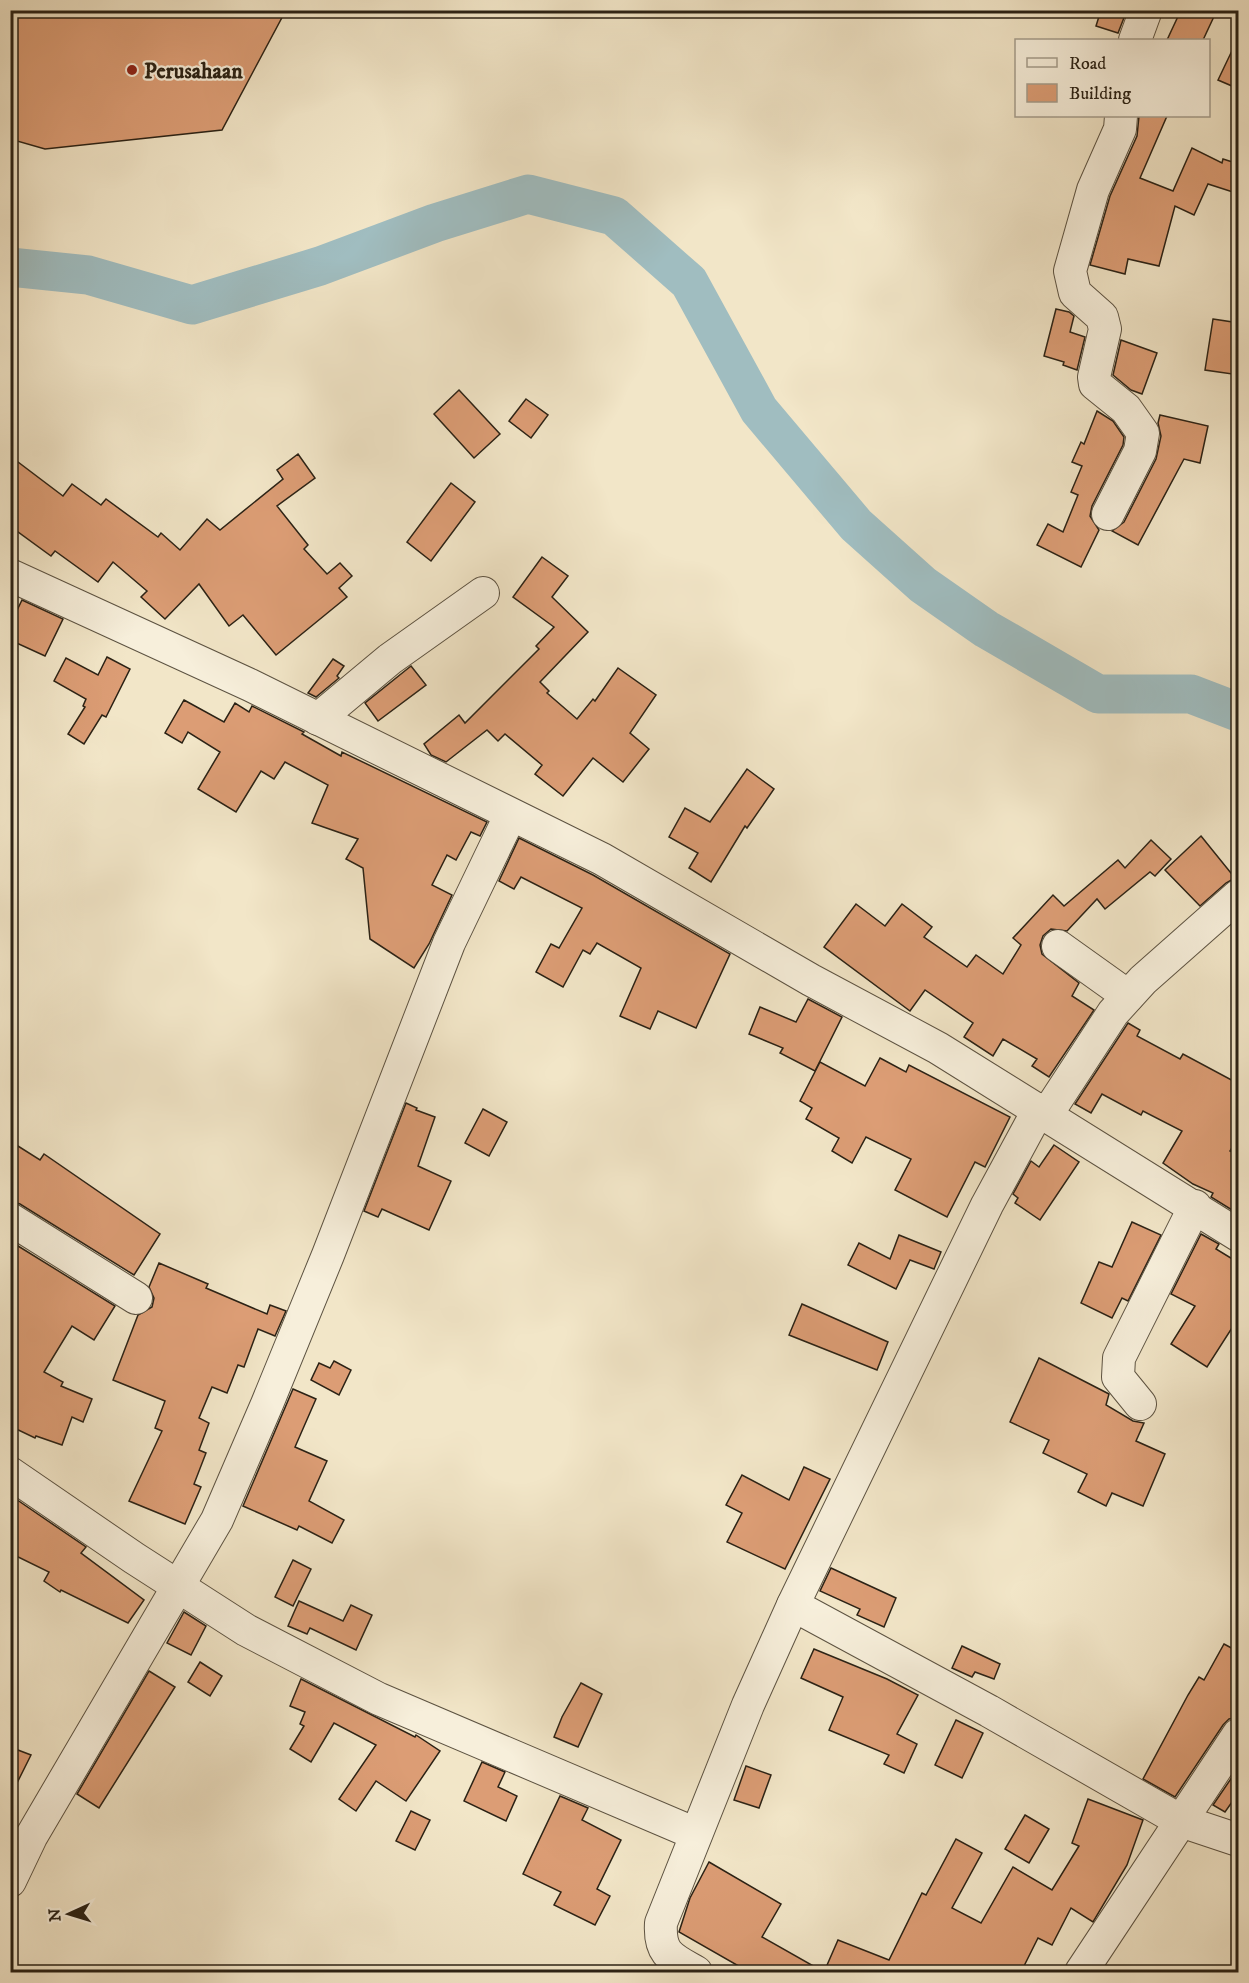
<svg xmlns="http://www.w3.org/2000/svg" width="1249" height="1983" viewBox="0 0 1249 1983" font-family="'IM FELL DW Pica',serif">
	<style>
		.lines { fill: none; stroke-linecap: round; stroke-linejoin: round }
		.river { stroke: #a0bdc0; stroke-width: 39 }
		.building { fill: #dc9d75; stroke: #2b2215; stroke-width: 1.5 }
		.minor-casing { stroke: #5d5342; stroke-width: 34 }
		.minor { stroke: #f7efdb; stroke-width: 32 }
		.poi-dot { fill: #8f2418; stroke: #f7efdb; stroke-width: 2 }
		.labels { text-anchor: middle; stroke-width: 4.5; stroke-linejoin: round; paint-order: stroke }
		.poi-label { font-size: 22px; font-weight: bold; fill: #2b2215; stroke: #f7efdb; text-anchor: start }
	</style>
	<rect width="100%" height="100%" fill="#f2e6c8"/>
	<filter id="stains"><feTurbulence type="fractalNoise" baseFrequency=".00333" numOctaves="4"/><feColorMatrix values="0 0 0 0 .2 0 0 0 0 .09 0 0 0 0 .02 0 0 0 .5 -.17"/></filter>
	<radialGradient id="worn" r=".72"><stop offset=".6" stop-color="#630" stop-opacity="0"/><stop offset="1" stop-color="#630" stop-opacity=".3"/></radialGradient>
	<g class="lines">
		<polyline class="river" points="10,267 88,275 192,305 320,266 435,223 528,194 614,216 689,282 759,410 856,525 923,585 986,629 1098,694 1191,694 1238,712"/>
	</g>
	<g class="building">
		<polygon points="10,10 286,10 222,130 45,149 10,139"/>
		<polygon points="1101,10 1127,10 1118,33 1096,26"/>
		<polygon points="1181,10 1217,10 1203,40 1167,40"/>
		<polygon points="1239,36 1239,89 1218,80"/>
		<polygon points="1139,116 1167,116 1140,178 1173,191 1192,148 1222,163 1223,159 1239,164 1239,194 1208,184 1194,215 1175,206 1159,266 1128,259 1125,274 1090,265 1110,196 1137,136"/>
		<polygon points="1056,309 1069,312 1074,316 1070,332 1085,337 1077,370 1063,365 1064,362 1044,356"/>
		<polygon points="1213,319 1239,323 1239,375 1205,370"/>
		<polygon points="1121,340 1157,353 1142,394 1131,390 1113,375"/>
		<polygon points="459,390 500,434 474,458 434,414"/>
		<polygon points="526,399 548,415 531,438 509,421"/>
		<polygon points="1097,411 1113,421 1124,437 1123,445 1092,506 1090,516 1099,530 1081,567 1037,545 1048,524 1063,532 1078,495 1071,492 1082,466 1072,462 1081,442 1084,444"/>
		<polygon points="1160,415 1208,426 1200,463 1184,459 1138,545 1112,531 1124,522 1156,459 1161,436 1158,423"/>
		<polygon points="298,454 315,478 277,506 308,545 304,549 327,574 340,563 352,576 339,588 347,597 276,655 243,615 229,626 199,584 165,619 141,597 147,591 113,562 98,582 55,551 51,556 10,526 10,456 63,496 72,484 101,505 106,499 158,537 161,533 180,550 207,519 220,530 283,479 277,470"/>
		<polygon points="451,483 475,502 431,561 407,542"/>
		<polygon points="542,557 568,576 552,597 588,632 540,682 549,691 547,693 577,719 593,699 595,701 618,668 656,695 630,733 649,749 623,782 593,758 563,796 535,774 542,765 505,734 498,741 487,730 446,762 431,755 424,744 459,715 465,723 539,649 536,646 554,627 513,597"/>
		<polygon points="22,600 63,619 45,656 10,640 10,625"/>
		<polygon points="107,657 130,669 106,717 102,715 84,744 68,734 85,707 83,706 86,699 54,681 66,658 98,675"/>
		<polygon points="333,659 344,666 337,676 339,678 316,697 308,693"/>
		<polygon points="411,666 426,685 378,721 365,703"/>
		<polygon points="184,700 224,722 235,703 249,712 252,706 304,732 302,734 341,756 342,752 487,822 480,836 471,832 456,860 447,855 432,885 452,895 429,944 414,968 370,939 363,868 346,859 358,839 312,823 328,785 285,762 274,779 261,771 236,812 198,789 220,752 188,732 182,743 165,733"/>
		<polygon points="747,769 774,789 747,828 745,826 711,882 689,868 698,853 669,837 685,808 710,822"/>
		<polygon points="1201,836 1235,878 1226,883 1200,906 1165,870"/>
		<polygon points="519,838 593,875 730,954 696,1028 658,1011 650,1029 620,1016 641,968 597,943 590,954 583,950 563,987 536,972 551,944 559,948 582,908 521,877 514,889 499,881"/>
		<polygon points="1151,840 1171,859 1155,876 1150,872 1105,909 1097,899 1067,931 1051,929 1043,936 1040,945 1042,954 1079,983 1072,996 1094,1010 1049,1077 1032,1066 1037,1059 1003,1039 993,1056 964,1037 973,1023 925,990 910,1011 824,947 856,904 885,926 902,904 932,927 924,937 967,967 976,955 1003,974 1021,945 1013,938 1053,895 1064,906 1118,860 1125,868"/>
		<polygon points="808,999 842,1017 815,1071 780,1053 783,1048 749,1034 760,1007 796,1022"/>
		<polygon points="1128,1023 1140,1030 1137,1036 1180,1059 1183,1054 1239,1084 1239,1136 1230,1151 1239,1156 1239,1201 1232,1210 1211,1197 1213,1193 1193,1184 1163,1163 1182,1131 1143,1111 1141,1115 1102,1094 1091,1113 1075,1104"/>
		<polygon points="880,1058 906,1072 909,1065 1010,1117 985,1167 975,1162 947,1217 895,1190 911,1159 866,1137 852,1163 832,1151 839,1138 806,1119 812,1108 800,1101 820,1062 865,1086"/>
		<polygon points="406,1103 417,1108 416,1110 435,1117 418,1166 451,1181 429,1230 382,1209 378,1217 364,1211"/>
		<polygon points="483,1109 507,1122 489,1156 465,1143"/>
		<polygon points="10,1141 40,1160 44,1154 160,1234 134,1275 20,1204 10,1201"/>
		<polygon points="1054,1145 1079,1162 1040,1220 1015,1203 1018,1198 1013,1194 1031,1161 1039,1167"/>
		<polygon points="1132,1222 1161,1235 1128,1301 1122,1298 1112,1318 1081,1303 1099,1262 1112,1267"/>
		<polygon points="1201,1234 1219,1244 1216,1249 1239,1263 1239,1317 1207,1367 1171,1344 1195,1306 1171,1294"/>
		<polygon points="899,1235 941,1252 934,1269 910,1260 896,1289 848,1265 859,1243 890,1259"/>
		<polygon points="10,1241 115,1306 94,1340 72,1326 44,1372 63,1382 61,1386 92,1399 83,1422 72,1417 62,1445 36,1436 35,1438 10,1426"/>
		<polygon points="159,1263 208,1284 206,1288 267,1314 270,1305 286,1311 275,1336 258,1329 244,1367 238,1365 227,1393 212,1387 199,1418 209,1423 199,1450 206,1453 194,1484 201,1487 185,1524 129,1501 162,1431 155,1428 165,1401 113,1380 138,1315 152,1307 154,1298 149,1287"/>
		<polygon points="802,1304 888,1342 877,1370 789,1335"/>
		<polygon points="1039,1358 1109,1394 1106,1405 1133,1421 1144,1423 1136,1441 1165,1454 1143,1506 1112,1493 1106,1506 1078,1492 1087,1474 1043,1453 1049,1440 1010,1422"/>
		<polygon points="334,1361 351,1370 339,1395 311,1380 319,1363 330,1368"/>
		<polygon points="293,1389 316,1399 295,1447 327,1461 309,1501 344,1520 332,1543 299,1526 297,1530 243,1506"/>
		<polygon points="804,1467 830,1479 785,1569 727,1542 742,1513 726,1505 742,1475 789,1500"/>
		<polygon points="10,1495 86,1547 81,1553 144,1600 128,1623 61,1590 60,1592 44,1581 49,1572 10,1553"/>
		<polygon points="293,1560 311,1569 293,1606 275,1597"/>
		<polygon points="831,1568 896,1598 884,1627 857,1615 860,1609 820,1591"/>
		<polygon points="299,1601 343,1621 351,1605 372,1615 356,1650 310,1628 307,1634 288,1626"/>
		<polygon points="184,1612 206,1626 191,1655 167,1643"/>
		<polygon points="1224,1644 1239,1652 1239,1717 1229,1719 1223,1725 1175,1797 1143,1779 1188,1695 1199,1677 1204,1680"/>
		<polygon points="962,1646 1000,1664 994,1679 975,1672 972,1677 952,1668"/>
		<polygon points="814,1649 887,1679 918,1695 897,1734 917,1744 904,1773 884,1764 889,1755 829,1730 843,1697 801,1678"/>
		<polygon points="200,1662 222,1676 210,1696 188,1682"/>
		<polygon points="149,1671 175,1687 99,1808 77,1794"/>
		<polygon points="301,1679 415,1737 416,1735 440,1751 406,1801 376,1781 356,1811 339,1799 376,1745 334,1723 311,1762 290,1749 304,1726 300,1724 305,1712 290,1706"/>
		<polygon points="581,1683 602,1694 578,1747 554,1737 562,1717"/>
		<polygon points="956,1720 983,1733 962,1778 935,1765"/>
		<polygon points="10,1747 31,1755 10,1797"/>
		<polygon points="482,1762 505,1772 498,1787 517,1796 506,1821 464,1801"/>
		<polygon points="746,1766 771,1775 759,1808 734,1800"/>
		<polygon points="1239,1767 1239,1792 1225,1812 1213,1805"/>
		<polygon points="560,1796 588,1808 582,1820 621,1840 597,1889 610,1896 595,1925 554,1905 561,1892 523,1874"/>
		<polygon points="1088,1799 1143,1820 1127,1865 1093,1922 1071,1908 1052,1945 1038,1938 1021,1972 824,1972 838,1940 889,1960 922,1893 926,1895 956,1839 982,1853 952,1908 981,1923 1013,1867 1052,1890 1079,1846 1072,1843"/>
		<polygon points="411,1811 430,1820 415,1850 396,1841"/>
		<polygon points="1025,1815 1049,1829 1029,1863 1005,1849"/>
		<polygon points="709,1862 781,1904 762,1937 824,1972 749,1972 679,1932 690,1898"/>
	</g>
	<g class="lines">
		<defs>
			<g id="minor">
				<polyline points="1135,40 1146,10"/>
				<polyline points="1108,514 1140,451 1143,433 1126,409 1095,384 1094,377 1105,329 1102,317 1075,293 1070,271 1093,190 1120,129 1121,116"/>
				<polyline points="10,575 250,685 602,859 811,980 938,1048 1238,1235"/>
				<polyline points="318,719 390,659 483,593"/>
				<polyline points="1058,946 1128,996"/>
				<polyline points="1047,1114 1113,1013 1143,980 1238,896"/>
				<polyline points="10,1219 136,1298"/>
				<polyline points="1140,1404 1118,1377 1119,1358 1195,1206"/>
				<polyline points="10,1473 134,1558 246,1630 379,1699 696,1834"/>
				<polyline points="793,1605 989,1711 1181,1821 1238,1840"/>
				<polyline points="10,1881 31,1837 217,1520 267,1404 328,1255 449,943 510,816"/>
				<path d="M 696,1972 C 671,1958 659,1954 661,1923 L 748,1705 L 793,1605 L 987,1205 L 1039,1109"/>
				<polyline points="1081,1972 1238,1735"/>
			</g>
		</defs>
		<use href="#minor" class="minor-casing"/>
		<use href="#minor" class="minor"/>
	</g>
	<circle class="poi-dot" cx="132" cy="70" r="6"/>
	<g class="labels">
		<g class="poi-label">
			<text x="144" y="78">Perusahaan</text>
		</g>
	</g>
	<rect width="1249" height="1983" fill="none" stroke="#f2e6c8" stroke-width="36"/>
	<rect x="12" y="12" width="1225" height="1959" fill="none" stroke="#2b2215" stroke-width="3"/>
	<rect x="18" y="18" width="1213" height="1947" fill="none" stroke="#2b2215" stroke-width="1.5"/>
	<rect x="1015" y="39" width="195" height="78" fill="#f7efdb" stroke="#a59d8c" stroke-width="1.5"/>
	<rect x="1027" y="58" width="30" height="9" fill="#f7efdb" stroke="#a59d8c" stroke-width="1.5"/>
	<text x="1069" y="69" font-size="18" fill="#2b2215">Road</text>
	<rect x="1027" y="84" width="30" height="18" fill="#dc9d75" stroke="#a59d8c" stroke-width="1.5"/>
	<text x="1069" y="99" font-size="18" fill="#2b2215">Building</text>
	<g transform="translate(69 1914) rotate(266)" stroke="#f7efdb" stroke-width="4.5" paint-order="stroke">
	<path d="M0-4.5L10 22L0 15L-10 22Z" fill="#2b2215"/>
	<text y="-9" font-size="16" font-weight="bold" text-anchor="middle" fill="#2b2215">N</text>
	</g>
	<rect width="100%" height="100%" filter="url(#stains)"/>
	<rect width="100%" height="100%" fill="url(#worn)"/>
</svg>
